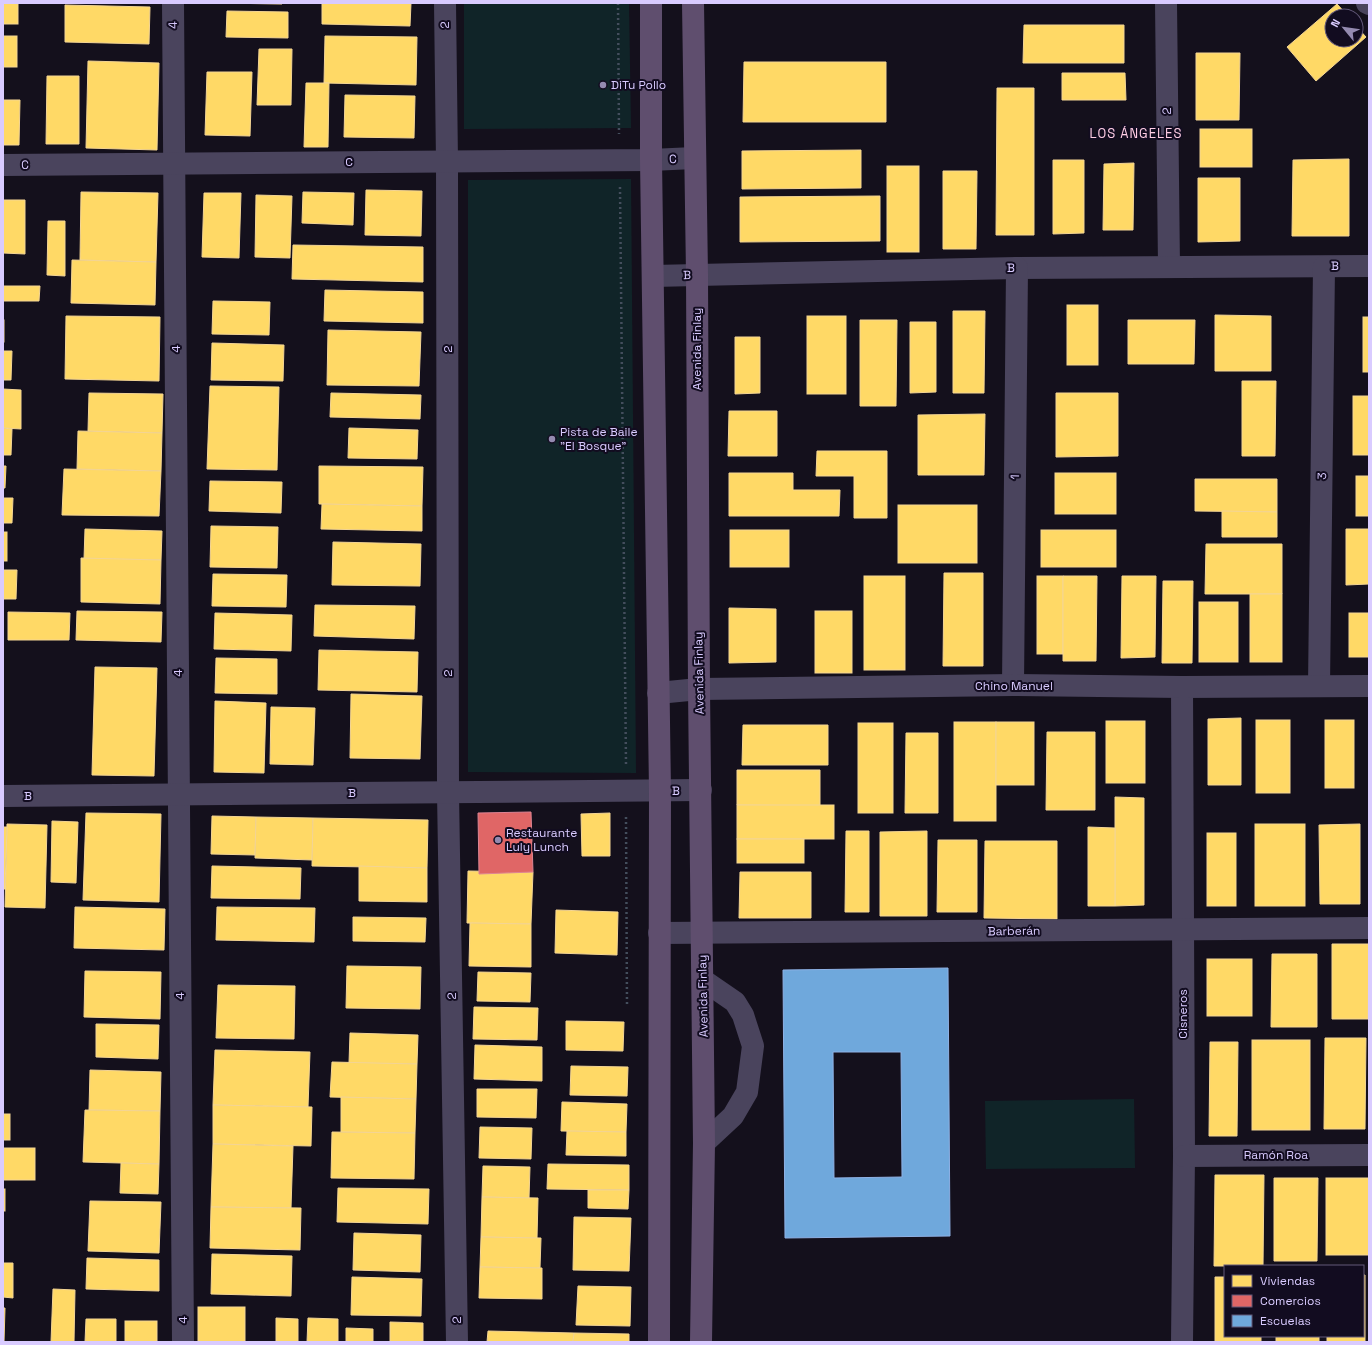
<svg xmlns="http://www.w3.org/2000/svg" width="1372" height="1345" viewBox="0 0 1372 1345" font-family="'Space Grotesk',sans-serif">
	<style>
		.green { fill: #102428 }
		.homes { fill: #ffd966; stroke: #f4d594 }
		.shops { fill: #e06666; stroke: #de8494 }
		.schools { fill: #6fa8dc; stroke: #8fb2e6; fill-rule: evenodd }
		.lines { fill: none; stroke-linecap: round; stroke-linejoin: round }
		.path { stroke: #444e5d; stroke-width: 2.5; stroke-dasharray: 2 3; stroke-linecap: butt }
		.minor { stroke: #4a445d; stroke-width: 22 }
		.major { stroke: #5f4e6e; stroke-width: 22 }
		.poi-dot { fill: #948ab0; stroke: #120c20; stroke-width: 1.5 }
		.labels { text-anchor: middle; stroke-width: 4; stroke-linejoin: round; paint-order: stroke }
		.street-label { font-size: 12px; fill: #d9cbff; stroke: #120c20 }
		.poi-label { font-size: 12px; fill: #d9cbff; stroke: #120c20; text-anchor: start }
		.neighbourhood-label { font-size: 13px; letter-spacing: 1px; fill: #ffcde5; stroke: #120c20 }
	</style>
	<rect width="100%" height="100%" fill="#14101c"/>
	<g class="green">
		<polygon points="464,3 629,3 631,128 464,129"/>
		<polygon points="631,179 636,773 468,772 468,180"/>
		<polygon points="1134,1099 1135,1168 986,1169 985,1101"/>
	</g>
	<g class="homes">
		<rect x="3" y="3" width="15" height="21"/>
		<polygon points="217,3 282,3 282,4"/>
		<polygon points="322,3 411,3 410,26 322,24"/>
		<polygon points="1337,4 1348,16 1332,16 1332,40 1356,40 1356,26 1366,37 1316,81 1287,47"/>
		<polygon points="65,5 150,7 149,44 65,42"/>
		<polygon points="227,11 288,12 288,38 226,37"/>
		<polygon points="1024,25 1124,25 1124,63 1023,63"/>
		<rect x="3" y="36" width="14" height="31"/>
		<polygon points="325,36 417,37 416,85 324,83"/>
		<polygon points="259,49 292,49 291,105 257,105"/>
		<polygon points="1196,53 1240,53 1239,120 1196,120"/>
		<polygon points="88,61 159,63 157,150 86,148"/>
		<polygon points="744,62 886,62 886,122 743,122"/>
		<polygon points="207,72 252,72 250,136 205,135"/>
		<polygon points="1062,73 1125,73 1126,100 1062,100"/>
		<polygon points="47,76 79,76 79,144 46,144"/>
		<polygon points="306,83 329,83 328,147 304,147"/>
		<polygon points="997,88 1034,88 1034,235 996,235"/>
		<polygon points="345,95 415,96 414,138 344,137"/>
		<polygon points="3,100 20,100 19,145 3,145"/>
		<rect x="1200" y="129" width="52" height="38"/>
		<polygon points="861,150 861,188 742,189 742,151"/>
		<polygon points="1349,159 1349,236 1292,236 1293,160"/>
		<polygon points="1053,160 1084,160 1084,233 1053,234"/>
		<polygon points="1134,163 1133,230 1103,230 1104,164"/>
		<rect x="887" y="166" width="32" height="86"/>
		<polygon points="943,171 977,171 976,249 943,249"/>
		<polygon points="1198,178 1240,178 1240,241 1198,242"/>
		<polygon points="366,190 422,191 421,236 365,235"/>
		<polygon points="81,192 158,193 156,262 80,260"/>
		<polygon points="303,192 354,193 353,225 302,223"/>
		<polygon points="204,193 241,193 239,258 202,257"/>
		<polygon points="256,195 292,196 290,258 255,257"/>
		<polygon points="880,196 880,241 740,242 740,197"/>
		<polygon points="3,200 25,200 25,254 3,253"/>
		<polygon points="48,221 65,221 65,276 47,275"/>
		<polygon points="293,245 423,247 423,282 292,279"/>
		<polygon points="72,260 156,262 155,305 71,303"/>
		<polygon points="3,286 40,286 39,301 3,301"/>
		<polygon points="325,290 423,292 423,323 324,321"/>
		<polygon points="213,301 270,302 269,335 212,334"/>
		<rect x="1067" y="305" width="31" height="60"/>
		<polygon points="953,311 985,311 984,393 953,393"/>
		<polygon points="1215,315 1271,316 1271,371 1215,371"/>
		<polygon points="66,316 160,317 159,381 65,379"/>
		<rect x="807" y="316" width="39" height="78"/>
		<rect x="1363" y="317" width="6" height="55"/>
		<rect x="3" y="320" width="1" height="22"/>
		<polygon points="860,320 897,320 896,406 860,406"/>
		<polygon points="1128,320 1195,320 1194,364 1128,364"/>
		<polygon points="910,322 936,322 936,392 910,393"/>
		<polygon points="328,330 421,332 419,386 327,385"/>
		<polygon points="735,337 760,337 760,393 735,394"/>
		<polygon points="212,343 284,345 283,381 211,380"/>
		<polygon points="3,351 12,351 11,380 3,380"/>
		<polygon points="1242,381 1276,381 1275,456 1242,456"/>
		<polygon points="210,386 279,387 277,470 207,469"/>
		<polygon points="3,389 21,390 21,429 3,428"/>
		<polygon points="89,393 163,394 162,433 88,431"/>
		<polygon points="331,393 421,395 420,419 330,417"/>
		<polygon points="1056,393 1118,393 1118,456 1056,457"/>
		<rect x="1353" y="396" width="16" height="59"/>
		<polygon points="729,411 777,411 777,456 728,456"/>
		<polygon points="985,414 984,475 918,475 918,415"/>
		<polygon points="3,428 12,429 11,455 3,455"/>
		<polygon points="349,428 418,430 417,459 348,458"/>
		<polygon points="78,431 162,433 161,471 77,469"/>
		<polygon points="817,451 887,451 887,518 854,518 854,476 816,476"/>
		<polygon points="3,466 6,466 5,488 3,488"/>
		<polygon points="319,466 423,467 422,506 319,504"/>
		<polygon points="64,469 161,471 159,516 62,515"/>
		<polygon points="729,473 793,473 793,490 840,490 839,516 729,516"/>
		<rect x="1055" y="473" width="61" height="41"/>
		<rect x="1356" y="476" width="13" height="40"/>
		<polygon points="1195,479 1277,479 1277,512 1195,511"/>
		<polygon points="210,481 282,482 281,513 209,511"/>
		<polygon points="3,498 13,498 12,523 3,523"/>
		<polygon points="322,504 422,506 422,531 321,529"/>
		<rect x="898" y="505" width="79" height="58"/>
		<polygon points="1222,511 1277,512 1277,537 1222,537"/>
		<polygon points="211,526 278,527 277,568 210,567"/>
		<polygon points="85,529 162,531 161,560 84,559"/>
		<polygon points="1346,529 1369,529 1369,584 1346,585"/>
		<rect x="730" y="530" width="59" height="37"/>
		<rect x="1041" y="530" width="75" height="37"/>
		<rect x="3" y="532" width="4" height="29"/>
		<polygon points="333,542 421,544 420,586 332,585"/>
		<polygon points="1206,544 1282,544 1282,594 1205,594"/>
		<polygon points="81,558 161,560 160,604 81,602"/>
		<polygon points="3,570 17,570 16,599 3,599"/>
		<polygon points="944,573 983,573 983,666 943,666"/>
		<polygon points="213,574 287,575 286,607 212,606"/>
		<rect x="864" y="576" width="41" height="94"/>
		<rect x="1037" y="576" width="26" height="78"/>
		<polygon points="1063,576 1097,576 1096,661 1063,661"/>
		<polygon points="1122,576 1156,576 1155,657 1121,658"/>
		<polygon points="1163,581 1193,581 1192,663 1162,663"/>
		<rect x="1250" y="594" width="32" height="68"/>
		<rect x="1199" y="602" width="39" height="60"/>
		<polygon points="315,605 415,606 414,639 314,636"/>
		<polygon points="729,608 776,609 776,662 729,663"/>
		<polygon points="77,611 162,612 161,642 76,640"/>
		<rect x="815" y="611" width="37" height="62"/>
		<polygon points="8,612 70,613 69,640 8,640"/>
		<polygon points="215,613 292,615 291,651 214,649"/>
		<rect x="1349" y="613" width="20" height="44"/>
		<polygon points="319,650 418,652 417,692 318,690"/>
		<polygon points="216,658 277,659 277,694 215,693"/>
		<polygon points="95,667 157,668 154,776 92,775"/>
		<polygon points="351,694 422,696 420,759 350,758"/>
		<polygon points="215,701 266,703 264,773 214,772"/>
		<polygon points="271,707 315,708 313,765 270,764"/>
		<polygon points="1241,718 1241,785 1208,785 1208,719"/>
		<rect x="1256" y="720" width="34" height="73"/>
		<rect x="1325" y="720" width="29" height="68"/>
		<rect x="1106" y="721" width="39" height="62"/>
		<rect x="954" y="722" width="42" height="99"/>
		<rect x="996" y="722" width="38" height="63"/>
		<rect x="858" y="723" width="35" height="90"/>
		<polygon points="743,725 828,725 828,765 742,765"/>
		<polygon points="1047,732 1095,732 1095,810 1046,810"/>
		<polygon points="906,733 938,733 938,813 905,813"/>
		<polygon points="737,770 820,770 820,806 737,805"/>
		<polygon points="1115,797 1144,798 1144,905 1115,906"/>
		<rect x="737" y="805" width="97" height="34"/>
		<polygon points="86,813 161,814 159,902 83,900"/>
		<polygon points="610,813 610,856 582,856 581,814"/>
		<polygon points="212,816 256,817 255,855 211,854"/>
		<polygon points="256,817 313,818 312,860 255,858"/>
		<polygon points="313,818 428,820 427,868 312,866"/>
		<polygon points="52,821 78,822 76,883 51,882"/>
		<polygon points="7,824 47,825 45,908 5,907"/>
		<rect x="1255" y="824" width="50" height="82"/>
		<polygon points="1360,824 1360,904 1320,904 1319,825"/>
		<polygon points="3,827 7,827 5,889 3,889"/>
		<polygon points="1088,827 1115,828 1115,906 1088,906"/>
		<polygon points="846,831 869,831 869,912 845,912"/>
		<polygon points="927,831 927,916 880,916 880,832"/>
		<rect x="1207" y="833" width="29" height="73"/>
		<rect x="737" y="839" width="67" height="24"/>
		<polygon points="938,840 977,840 977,912 937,912"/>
		<polygon points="985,841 1057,841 1057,919 984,918"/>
		<polygon points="212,866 301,868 300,899 211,898"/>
		<polygon points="359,866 427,868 427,902 359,901"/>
		<polygon points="468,871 533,872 531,924 467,923"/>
		<polygon points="740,872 811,872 811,918 739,918"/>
		<polygon points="75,907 165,909 164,950 74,948"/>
		<polygon points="217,907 315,908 314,942 216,940"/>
		<polygon points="556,910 618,912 617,955 555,953"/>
		<polygon points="353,917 426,918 425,942 353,941"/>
		<polygon points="470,923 531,924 531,967 469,966"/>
		<polygon points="1332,944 1369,944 1368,1019 1332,1019"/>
		<polygon points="1272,954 1317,954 1317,1027 1271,1027"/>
		<rect x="1207" y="959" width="45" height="57"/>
		<polygon points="347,966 421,967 420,1009 346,1008"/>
		<polygon points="85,971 161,972 160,1019 84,1017"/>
		<polygon points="478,972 531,973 530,1002 477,1001"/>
		<polygon points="218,985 295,986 294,1039 216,1038"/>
		<polygon points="474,1007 538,1008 537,1040 473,1039"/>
		<polygon points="566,1021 624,1022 623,1051 566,1050"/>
		<polygon points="96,1024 159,1025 158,1059 96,1057"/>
		<polygon points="350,1033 418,1035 417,1064 349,1063"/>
		<polygon points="1325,1038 1366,1038 1365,1129 1324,1129"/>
		<rect x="1252" y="1040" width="58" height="90"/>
		<polygon points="1210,1042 1238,1042 1237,1136 1209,1136"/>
		<polygon points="475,1045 542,1047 542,1081 474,1079"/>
		<polygon points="215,1050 310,1052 308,1107 213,1105"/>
		<polygon points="332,1062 417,1064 416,1099 330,1097"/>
		<polygon points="571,1066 628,1067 627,1096 570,1095"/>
		<polygon points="90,1070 161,1072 160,1111 89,1110"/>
		<polygon points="477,1089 537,1089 536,1118 477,1117"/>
		<polygon points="341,1097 416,1099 415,1133 341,1132"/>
		<polygon points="562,1102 627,1104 626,1132 561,1131"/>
		<polygon points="213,1105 312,1107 311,1146 213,1144"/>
		<polygon points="85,1110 160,1111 159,1164 83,1162"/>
		<rect x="3" y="1114" width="7" height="26"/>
		<polygon points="480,1127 532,1128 531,1159 479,1158"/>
		<polygon points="567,1131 626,1132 626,1156 566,1155"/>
		<polygon points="332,1132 415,1133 414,1179 331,1178"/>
		<polygon points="213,1144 293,1146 291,1208 211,1207"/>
		<rect x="3" y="1148" width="32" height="32"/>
		<polygon points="121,1163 159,1164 158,1194 120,1193"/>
		<polygon points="548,1164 629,1165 629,1190 547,1189"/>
		<polygon points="483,1166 530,1167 529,1198 482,1197"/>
		<polygon points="1215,1175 1264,1175 1263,1266 1214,1266"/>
		<polygon points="1274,1178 1318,1178 1317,1261 1274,1261"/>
		<rect x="1326" y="1178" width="43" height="77"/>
		<polygon points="338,1188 429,1189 428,1224 337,1222"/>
		<rect x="3" y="1189" width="2" height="22"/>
		<polygon points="588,1190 629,1190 628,1209 588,1208"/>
		<polygon points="482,1197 538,1198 537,1238 481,1237"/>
		<polygon points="90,1201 161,1202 159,1253 88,1251"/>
		<polygon points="211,1207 301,1208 300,1250 210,1248"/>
		<polygon points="574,1217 631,1218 629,1271 573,1270"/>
		<polygon points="354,1233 421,1235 420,1272 353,1270"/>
		<polygon points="481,1237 541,1238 540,1268 480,1267"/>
		<polygon points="212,1254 292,1256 291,1296 211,1294"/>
		<polygon points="87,1258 159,1260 159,1291 86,1289"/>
		<polygon points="3,1263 13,1263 13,1298 3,1297"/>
		<polygon points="480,1267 542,1268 542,1299 479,1298"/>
		<polygon points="1363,1275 1365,1275 1365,1342 1327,1342 1327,1336 1363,1336"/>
		<polygon points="352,1277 422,1279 421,1316 351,1315"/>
		<polygon points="1215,1277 1225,1277 1225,1336 1261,1336 1261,1342 1215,1342"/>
		<polygon points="578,1286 631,1287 630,1326 576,1325"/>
		<polygon points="53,1289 75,1290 74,1342 51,1342"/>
		<rect x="198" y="1307" width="47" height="35"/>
		<polygon points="3,1308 5,1308 4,1342 3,1342"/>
		<polygon points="276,1318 298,1319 298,1342 276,1342"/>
		<polygon points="308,1318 338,1319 338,1342 307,1342"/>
		<polygon points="86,1319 116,1319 116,1342 85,1342"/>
		<rect x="125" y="1321" width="32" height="21"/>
		<polygon points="390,1322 423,1323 423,1342 390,1342"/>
		<polygon points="346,1328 373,1329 373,1342 346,1342"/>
		<polygon points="488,1331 574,1333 573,1342 487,1342"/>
		<polygon points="574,1333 629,1334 629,1342 573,1342"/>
		<rect x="1276" y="1336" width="43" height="6"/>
	</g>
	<polygon class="shops" points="531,812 533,872 479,874 478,813"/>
	<path class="schools" d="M 948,968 L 950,1236 L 785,1238 L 783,970 ZM 833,1052 L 901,1052 L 902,1177 L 834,1178 Z"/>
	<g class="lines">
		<g class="path">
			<polyline points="618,3 619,134"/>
			<polyline points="620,187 626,764"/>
			<polyline points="626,817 627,1004"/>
		</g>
		<g class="minor">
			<polyline points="173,3 183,1342"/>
			<polyline points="445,3 447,162 448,793 457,1342"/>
			<polyline points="1166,3 1169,266"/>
			<polyline points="1367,3 1369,4"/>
			<polyline points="3,165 651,160 694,158"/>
			<polyline points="653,276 1017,268 1369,266"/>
			<polyline points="1013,685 1017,268"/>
			<polyline points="1319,686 1324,267"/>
			<polyline points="1182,687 1184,1156 1182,1342"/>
			<polyline points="658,693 699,689 1013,685 1182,687 1369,686"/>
			<polyline points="3,796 701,790"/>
			<polyline points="659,933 1369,928"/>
			<polyline points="703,980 735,1002 743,1015 753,1046 747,1092 733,1116 704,1143"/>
			<polyline points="1184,1156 1369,1155"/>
		</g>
		<g class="major">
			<polyline points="651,3 651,160 660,791 659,1342"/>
			<polyline points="693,3 697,275 699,689 704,1143 701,1342"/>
		</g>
	</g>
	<g class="poi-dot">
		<circle cx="603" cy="85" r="4"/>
		<circle cx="552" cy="439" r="4"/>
		<circle cx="498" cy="840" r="4"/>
	</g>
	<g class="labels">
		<g class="street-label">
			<text transform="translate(173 25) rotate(-91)" y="4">4</text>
			<text transform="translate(445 25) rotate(-91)" y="4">2</text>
			<text transform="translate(1167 111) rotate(-91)" y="4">2</text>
			<text transform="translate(673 159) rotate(-3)" y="4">C</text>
			<text x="349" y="166">C</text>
			<text transform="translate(25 165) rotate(-1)" y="4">C</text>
			<text transform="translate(1335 266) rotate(-1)" y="4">B</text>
			<text transform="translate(1011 268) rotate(-1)" y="4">B</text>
			<text transform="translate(687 275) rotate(-2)" y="4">B</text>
			<text transform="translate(176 349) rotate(-90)" y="4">4</text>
			<text transform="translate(448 349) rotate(-90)" y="4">2</text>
			<text transform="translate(697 349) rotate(-90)" y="4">Avenida Finlay</text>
			<text transform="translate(1322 476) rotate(-89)" y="4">3</text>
			<text transform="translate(1015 477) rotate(-89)" y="4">1</text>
			<text transform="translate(178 673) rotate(-90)" y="4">4</text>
			<text transform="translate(448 673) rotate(-90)" y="4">2</text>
			<text transform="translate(699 673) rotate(-91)" y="4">Avenida Finlay</text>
			<text x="1014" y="690">Chino Manuel</text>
			<text transform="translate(676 791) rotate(-1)" y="4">B</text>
			<text x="352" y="797">B</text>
			<text x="28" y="800">B</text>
			<text transform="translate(1014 931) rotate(-1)" y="4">Barberán</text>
			<text transform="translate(180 996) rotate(-90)" y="4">4</text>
			<text transform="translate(452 996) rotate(-91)" y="4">2</text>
			<text transform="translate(703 996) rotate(-91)" y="4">Avenida Finlay</text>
			<text transform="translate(1183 1014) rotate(-90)" y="4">Cisneros</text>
			<text x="1276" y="1159">Ramón Roa</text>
			<text transform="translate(183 1320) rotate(-90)" y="4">4</text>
			<text transform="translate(457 1320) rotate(-91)" y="4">2</text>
		</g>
		<g class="poi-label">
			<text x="611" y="89">DiTu Pollo</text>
			<text x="560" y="436">Pista de Baile<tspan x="560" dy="14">"El Bosque"</tspan></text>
			<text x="506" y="837">Restaurante<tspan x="506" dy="14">Luly Lunch</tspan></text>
		</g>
		<g class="neighbourhood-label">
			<text x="1136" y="138">LOS ÁNGELES</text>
		</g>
	</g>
	<rect width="1372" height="1345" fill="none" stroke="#d9cbff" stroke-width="8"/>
	<rect x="1224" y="1265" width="140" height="72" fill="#120c20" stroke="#625879"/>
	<rect x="1232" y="1275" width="20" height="12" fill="#ffd966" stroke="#625879"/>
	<text x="1260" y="1285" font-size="12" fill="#d9cbff">Viviendas</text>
	<rect x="1232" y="1295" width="20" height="12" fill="#e06666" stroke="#625879"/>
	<text x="1260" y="1305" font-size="12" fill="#d9cbff">Comercios</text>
	<rect x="1232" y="1315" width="20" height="12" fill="#6fa8dc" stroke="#625879"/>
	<text x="1260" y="1325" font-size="12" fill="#d9cbff">Escuelas</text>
	<g transform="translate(1344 28) rotate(299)"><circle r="19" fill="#120c20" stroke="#625879"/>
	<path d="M0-3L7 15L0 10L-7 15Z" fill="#948ab0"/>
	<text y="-6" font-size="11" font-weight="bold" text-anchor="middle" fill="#d9cbff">N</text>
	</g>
</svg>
